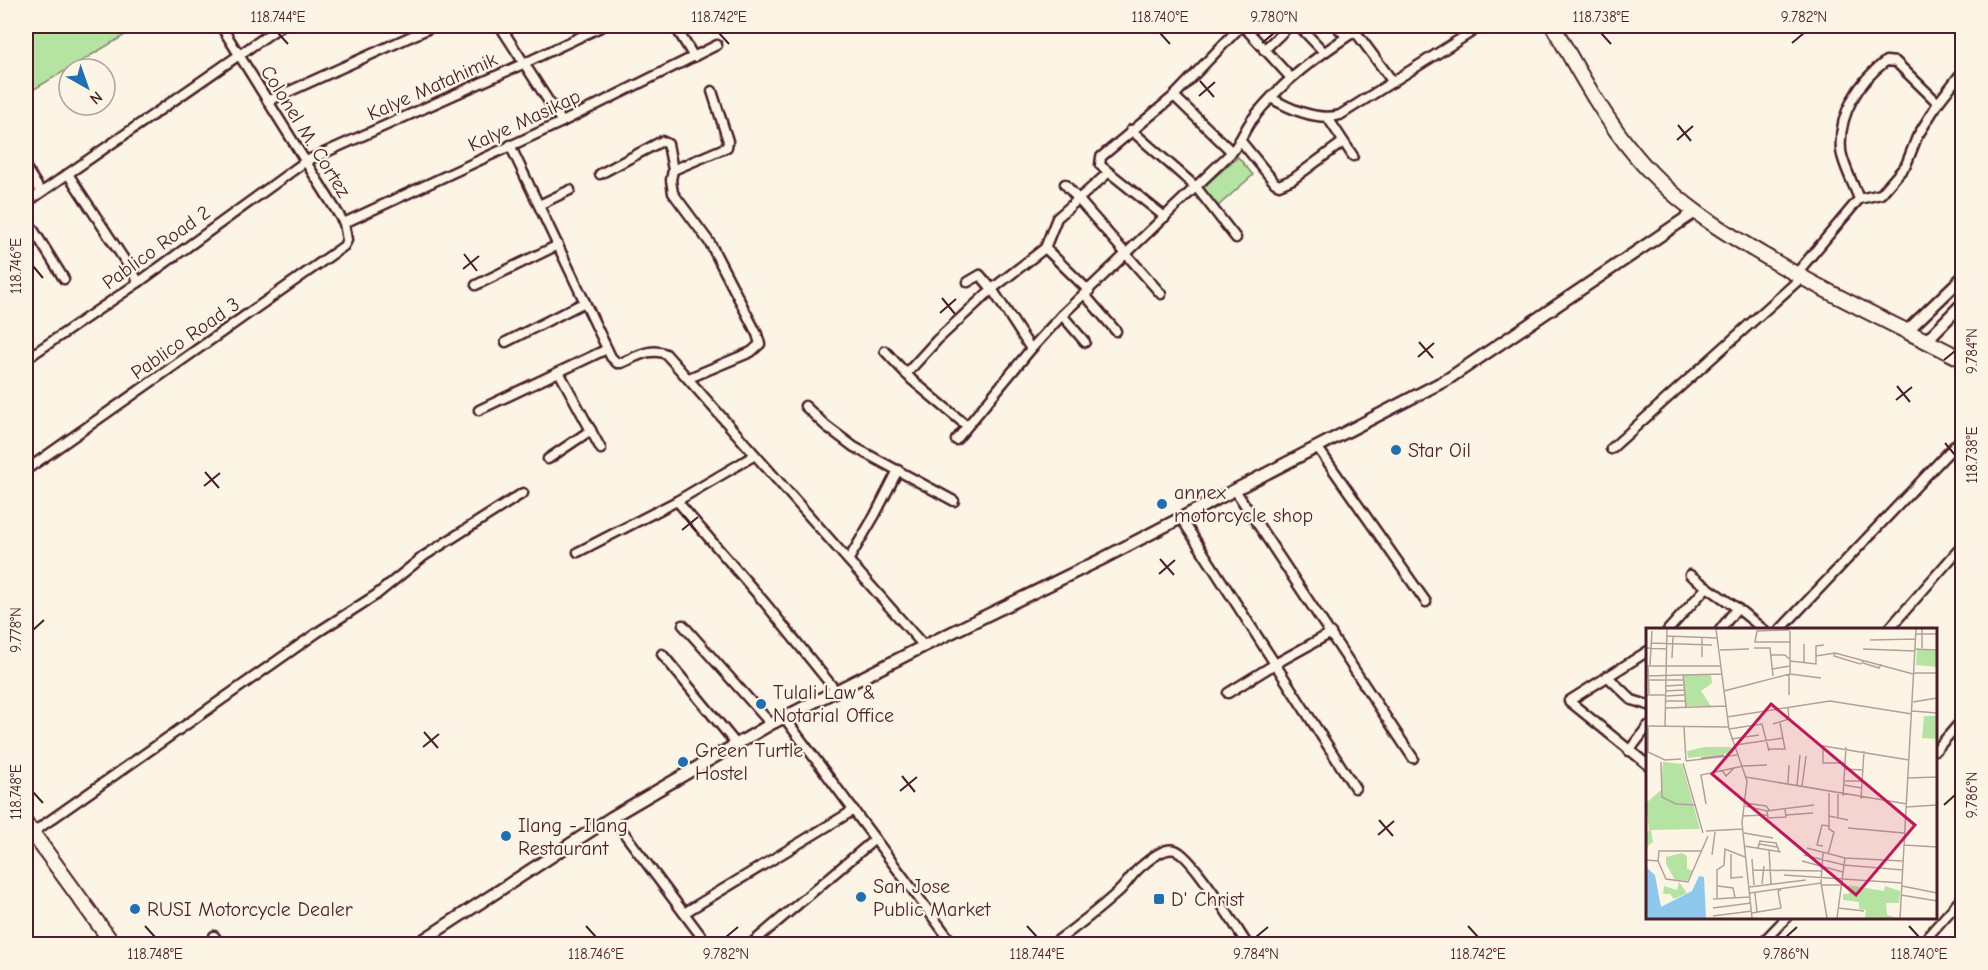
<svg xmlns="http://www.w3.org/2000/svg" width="1988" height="970" viewBox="0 0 1988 970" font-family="'Comic Neue',sans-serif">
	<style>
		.green { fill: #b4e3a2; stroke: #7f8166; stroke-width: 1.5 }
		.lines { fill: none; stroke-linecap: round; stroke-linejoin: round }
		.minor-casing { stroke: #4a1f2b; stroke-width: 13 }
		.tertiary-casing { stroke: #4a1f2b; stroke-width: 15 }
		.primary-casing { stroke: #4a1f2b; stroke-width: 18 }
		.minor { stroke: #fcf5e5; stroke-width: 8 }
		.tertiary { stroke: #fcf5e5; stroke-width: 10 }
		.primary { stroke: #fcf5e5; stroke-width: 14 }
		.ticks { fill: none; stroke: #4a1f2b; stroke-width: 2 }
		.poi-dot { fill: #1f6fb2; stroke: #fcf5e5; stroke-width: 2 }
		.labels { text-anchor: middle; stroke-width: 4.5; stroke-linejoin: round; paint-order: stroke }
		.street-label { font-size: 20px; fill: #4a1f2b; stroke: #fcf5e5 }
		.poi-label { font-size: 20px; fill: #4a1f2b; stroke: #fcf5e5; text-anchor: start }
		.inset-road { fill: none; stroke: #b59f9b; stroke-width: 1.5 }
		.view { fill: #c2185b; fill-opacity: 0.15; stroke: #c2185b; stroke-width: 3 }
		.inset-edge { fill: none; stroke: #4a1f2b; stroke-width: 3 }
		.neatline { fill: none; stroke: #4a1f2b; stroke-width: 2 }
		.ticks-label { font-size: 15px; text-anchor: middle; fill: #4a1f2b }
	</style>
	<rect width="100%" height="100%" fill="#fcf5e5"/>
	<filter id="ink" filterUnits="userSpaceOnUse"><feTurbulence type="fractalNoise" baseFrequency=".0167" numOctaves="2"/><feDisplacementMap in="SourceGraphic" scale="12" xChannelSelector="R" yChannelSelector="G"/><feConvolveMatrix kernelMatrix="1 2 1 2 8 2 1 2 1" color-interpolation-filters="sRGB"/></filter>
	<g filter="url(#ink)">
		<g class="green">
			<polygon points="26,26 126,26 132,31 26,94"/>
			<polygon points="1238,157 1253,175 1217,207 1201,189"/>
		</g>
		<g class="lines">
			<defs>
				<g id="minor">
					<polyline points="500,26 562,122"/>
					<polyline points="675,26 694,57"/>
					<polyline points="1299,26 1323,51"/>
					<polyline points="1336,26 1346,36"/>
					<polyline points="1355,31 1393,82"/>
					<polyline points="1264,50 1289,26"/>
					<polyline points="1174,96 1232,152"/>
					<path d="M 1271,98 C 1290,109 1318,121 1340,115 L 1481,26"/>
					<polyline points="268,101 434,26"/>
					<polyline points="1328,118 1353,156"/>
					<polyline points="1131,130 1196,187 1236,238"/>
					<polyline points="1240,140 1275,183 1279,185 1293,179 1343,142"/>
					<path d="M 510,145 L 611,357 L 617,363 L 621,363 C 636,357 651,347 666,354 L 924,646"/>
					<polyline points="26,168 41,192"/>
					<polyline points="673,170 727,147 728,141 712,91"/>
					<polyline points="68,174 139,282"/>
					<polyline points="600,174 662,141 668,144 673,170 671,180 673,193 710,243 757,334 760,344 751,352 689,378"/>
					<polyline points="1065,184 1161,294"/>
					<polyline points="1859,199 1881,194 1906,165 1917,137 1938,103 1962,72"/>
					<polyline points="26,203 281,26"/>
					<polyline points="539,205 570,190"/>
					<polyline points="1165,217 1100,165 1101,157 1174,96 1240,27 1246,29 1291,78"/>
					<polyline points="26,218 64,279"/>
					<polyline points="344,223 562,122 717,45"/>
					<polyline points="1045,248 1089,291"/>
					<path d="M 1796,274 L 1859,199 C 1854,185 1842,163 1841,150 C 1838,114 1859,81 1886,61 L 1896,62 L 1938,103"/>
					<polyline points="968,282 980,275 992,289 1031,349"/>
					<polyline points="476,285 558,245"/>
					<polyline points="1085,295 1116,331"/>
					<polyline points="1062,315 1085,342"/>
					<polyline points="506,342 585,302"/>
					<polyline points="885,351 912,380 967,426"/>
					<polyline points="26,359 139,282 306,161 525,63 603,26"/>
					<polyline points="559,372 601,449"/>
					<polyline points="906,374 937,340 992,289 1045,248 1057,218 1108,173"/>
					<polyline points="805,406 826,426 854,447 954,501"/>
					<polyline points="479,410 607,349"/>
					<path d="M 956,440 L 1031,349 L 1062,315 L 1232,152 C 1240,142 1244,131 1251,121 C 1282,80 1322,53 1363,26"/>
					<polyline points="1318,448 1426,602"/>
					<polyline points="1611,449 1802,277"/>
					<polyline points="548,459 591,430"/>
					<polyline points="26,470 344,246 347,240 344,223 221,26"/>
					<polyline points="1235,490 1413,758"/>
					<polyline points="677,501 765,603 836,691"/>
					<polyline points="1181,518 1355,788"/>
					<polyline points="578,552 677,501 755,455"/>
					<polyline points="849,559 875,515 898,470"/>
					<polyline points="1690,575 1737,608 1764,630"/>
					<polyline points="683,625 771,724"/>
					<polyline points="1668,630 1707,587"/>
					<polyline points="1720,630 1737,608"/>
					<polyline points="1780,630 1962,438"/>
					<polyline points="1888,630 1962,546"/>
					<polyline points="1648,651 1569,701 1648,765"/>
					<polyline points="662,654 737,745"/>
					<polyline points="1607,676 1632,700 1648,705"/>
					<polyline points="1228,693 1275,664 1331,633"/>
					<polyline points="784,717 953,944"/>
					<polyline points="1936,750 1962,720"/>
					<polyline points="1629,751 1648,726"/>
					<polyline points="612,817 707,944"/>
					<polyline points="32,833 318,632 376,595 424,556 523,493"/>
					<polyline points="684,913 854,810"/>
					<polyline points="214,936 220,944"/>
					<polyline points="751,944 875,839"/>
					<path d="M 1053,944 C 1075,928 1097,911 1118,892 C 1127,884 1133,872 1143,865 C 1150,859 1164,847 1175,850 C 1191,854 1236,927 1247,944"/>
					<polyline points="1761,944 1786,918"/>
					<polyline points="1921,944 1962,898"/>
				</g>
				<g id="tertiary">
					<polyline points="1907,331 1962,278"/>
					<polyline points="1926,341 1962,304"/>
					<polyline points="417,944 612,817 771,724 924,646 1100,560 1448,379 1695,212"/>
				</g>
				<g id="primary">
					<path d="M 1553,26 C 1578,70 1603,117 1636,156 C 1679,208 1738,241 1796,274 C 1850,304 1907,331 1962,359"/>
					<polyline points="26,824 113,944"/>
				</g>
			</defs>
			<use href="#minor" class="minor-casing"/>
			<use href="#tertiary" class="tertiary-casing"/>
			<use href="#primary" class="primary-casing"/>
			<use href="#minor" class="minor"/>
			<use href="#tertiary" class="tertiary"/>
			<use href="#primary" class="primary"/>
		</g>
	</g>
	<path class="ticks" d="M 278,33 L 288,44M 719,33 L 729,44M 1160,33 L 1170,44M 1601,33 L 1611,44M 1262,43 L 1274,33M 1792,43 L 1804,33M 1200,81 L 1214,97M 1199,96 L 1215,82M 1678,125 L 1691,141M 1677,140 L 1693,126M 464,254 L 477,271M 33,266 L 43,278M 463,269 L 479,256M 942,298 L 955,314M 940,313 L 956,299M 1419,342 L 1433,358M 1418,357 L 1434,343M 1944,360 L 1955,351M 1897,386 L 1910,402M 1896,400 L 1912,387M 1945,443 L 1955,455M 205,472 L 219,488M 204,486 L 220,473M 683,515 L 696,531M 682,530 L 698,517M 1160,559 L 1174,575M 1159,574 L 1175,560M 33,630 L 44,620M 424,732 L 438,748M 423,747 L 439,734M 902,776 L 915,792M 900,791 L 917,777M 33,792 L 43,803M 1944,805 L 1955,795M 1379,820 L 1393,836M 1378,835 L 1394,821M 145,926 L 155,937M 586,926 L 596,937M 1027,926 L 1037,937M 1468,926 L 1478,937M 1909,926 L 1919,937M 726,937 L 738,927M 1256,937 L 1268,927M 1786,937 L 1797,927"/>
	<g class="poi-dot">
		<circle cx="1396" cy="450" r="6"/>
		<circle cx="1162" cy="504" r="6"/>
		<circle cx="761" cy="704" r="6"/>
		<circle cx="683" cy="762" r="6"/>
		<circle cx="506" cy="836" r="6"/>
		<circle cx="861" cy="897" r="6"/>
		<rect x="1153" y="893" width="12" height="12" rx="3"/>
		<circle cx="135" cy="909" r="6"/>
	</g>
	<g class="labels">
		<g class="street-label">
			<text transform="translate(432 86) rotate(-24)" y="7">Kalye Matahimik</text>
			<text transform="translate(524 120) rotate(-25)" y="7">Kalye Masikap</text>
			<text transform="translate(306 131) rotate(58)" y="7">Colonel M. Cortez</text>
			<text transform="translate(156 247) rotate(-36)" y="7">Pablico Road 2</text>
			<text transform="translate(185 338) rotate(-35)" y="7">Pablico Road 3</text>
		</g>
		<g class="poi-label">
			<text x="1408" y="457">Star Oil</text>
			<text x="1174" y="499">annex<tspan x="1174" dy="23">motorcycle shop</tspan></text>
			<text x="773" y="699">Tulali Law &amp;<tspan x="773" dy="23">Notarial Office</tspan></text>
			<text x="695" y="757">Green Turtle<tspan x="695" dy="23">Hostel</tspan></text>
			<text x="518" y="832">Ilang - Ilang<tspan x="518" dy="23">Restaurant</tspan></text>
			<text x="873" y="893">San Jose<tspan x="873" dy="23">Public Market</tspan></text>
			<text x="1171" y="906">D' Christ</text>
			<text x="147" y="916">RUSI Motorcycle Dealer</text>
		</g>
	</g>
	<g transform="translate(1646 628)">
		<rect width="291" height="291" fill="#fcf5e5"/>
		<path d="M 271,21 L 291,23 L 291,39 L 270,37 ZM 37,47 L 65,47 L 66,55 L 55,63 L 65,78 L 40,78 ZM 278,88 L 291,88 L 291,111 L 276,110 ZM 59,119 L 85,119 L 87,125 L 42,130 L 41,123 ZM 17,134 L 36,136 L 54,201 L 5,202 L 7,214 L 1,219 L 0,228 L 0,206 L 3,202 L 0,175 L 15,162 ZM 36,225 L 41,228 L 41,241 L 47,243 L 41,253 L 29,252 L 20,236 L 20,229 ZM 33,254 L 41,265 L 28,271 L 24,266 L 17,266 L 18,258 L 31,262 ZM 202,257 L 238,263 L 239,258 L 254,263 L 253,275 L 240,275 L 241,287 L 252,290 L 219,290 L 220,282 L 213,281 L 213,274 L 197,272 L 197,266 L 203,266 Z" fill="#b4e3a2"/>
		<path d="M 0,239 L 9,247 L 15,279 L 46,263 L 53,248 L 58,249 L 60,290 L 0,290 Z" fill="#8ec8ed"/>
		<path class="inset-road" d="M 70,1 L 83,101 L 101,153 L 96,195 L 106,290M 276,1 L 276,20M 144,2 L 111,3 L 109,14 L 144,14M 270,6 L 291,6M 21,8 L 71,10M 224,12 L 270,11M 5,15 L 66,17M 0,20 L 21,21M 108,20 L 124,20 L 127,48M 217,21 L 269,23M 269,21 L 291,22M 74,22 L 103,21M 189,25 L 267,46M 189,25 L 188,28 L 214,36 L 218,33M 125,27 L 139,27 L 143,31M 170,28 L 189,25M 56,29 L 56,10M 26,30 L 27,9M 144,33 L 170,36 L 170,18 L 178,17M 158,35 L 158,16M 217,35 L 233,40 L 235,36M 4,37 L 6,3M 0,38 L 75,38M 2,38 L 3,66M 126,41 L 144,38M 268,45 L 291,45M 37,46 L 40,79M 143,46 L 143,67M 144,46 L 144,3M 0,48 L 76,46M 2,52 L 37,52M 19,58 L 37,57M 19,63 L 38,62M 78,63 L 144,46 L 175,50M 0,67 L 19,67M 20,68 L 38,67M 20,73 L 39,73M 267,74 L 291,70M 20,80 L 80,78M 266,83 L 291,85M 81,89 L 184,73 L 266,86M 127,96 L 143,91 L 142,80M 0,98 L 82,99M 2,98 L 2,124 L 19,132 L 35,131M 19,98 L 21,1M 38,99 L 40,133M 83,101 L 116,96 L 123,123M 85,111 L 113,107M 89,117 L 137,110M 122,121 L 139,121 L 134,95M 55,130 L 78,127M 40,133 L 91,127M 15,134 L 16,169 L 30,176 L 50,177M 37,135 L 57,205M 199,135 L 177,135 L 177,118 L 263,132M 97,138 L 121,137M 198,141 L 217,142M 76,142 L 80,148 L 88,140 L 97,138M 100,149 L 261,176M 262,150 L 291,149M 198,153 L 217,153M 142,155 L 143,137M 151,157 L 154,127M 198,157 L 216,160M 156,158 L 160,128M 192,166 L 192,190M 197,168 L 200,119M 215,171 L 218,123M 99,175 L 120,178 L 124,183M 60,176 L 55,147 L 88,140M 99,178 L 121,183 L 168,177M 260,179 L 291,177M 121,183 L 122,190 L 140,189 L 139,181M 140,187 L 167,185M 96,188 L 121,187M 183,188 L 202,192M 202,200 L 258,205M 60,203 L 96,201M 98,205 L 127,210M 113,216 L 131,219M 258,217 L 291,219M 98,218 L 135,224M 177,218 L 171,217 L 176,197 L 183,198M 112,220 L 114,213 L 130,215 L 133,223M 161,220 L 199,230 L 257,233M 123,222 L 125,256M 85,226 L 85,250 L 97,249M 182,226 L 188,204 L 183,201 L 183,165M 66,227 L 69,204M 158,227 L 198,237 L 257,242M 106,231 L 108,257M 0,232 L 12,233 L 20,251 L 42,254 L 62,208M 12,233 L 13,223 L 56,223M 156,233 L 197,244M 107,242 L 175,243M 138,247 L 256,255M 175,255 L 177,224M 116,256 L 118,238M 176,257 L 195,257M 72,258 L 87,260 L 89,269M 256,258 L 291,265M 103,259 L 160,252M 104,265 L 175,255 L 181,290M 109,265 L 111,284M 255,267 L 291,273M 67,271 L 104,269M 71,271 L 71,242 L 78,237 L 79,221 L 99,229M 67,280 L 105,275M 192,280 L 218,283M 106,285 L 135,280 L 132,263 L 135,262M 67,288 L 106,283M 191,290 L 199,230M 254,290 L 270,1"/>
		<path class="view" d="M 125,76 L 269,197 L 210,267 L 66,146 Z"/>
		<rect width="291" height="291" class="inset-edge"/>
	</g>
	<rect width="1988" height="970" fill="none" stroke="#fcf5e5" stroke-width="66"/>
	<g transform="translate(87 87) rotate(140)"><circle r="28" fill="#fcf5e5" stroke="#b59f9b" stroke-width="1.5"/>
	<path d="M0-4.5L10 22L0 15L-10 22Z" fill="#1f6fb2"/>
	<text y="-9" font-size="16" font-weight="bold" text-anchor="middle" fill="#4a1f2b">N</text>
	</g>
	<rect x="33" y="33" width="1922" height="904" class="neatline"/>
	<g class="ticks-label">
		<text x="278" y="22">118.744°E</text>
		<text x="719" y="22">118.742°E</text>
		<text x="1160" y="22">118.740°E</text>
		<text x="1274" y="22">9.780°N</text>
		<text x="1601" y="22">118.738°E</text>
		<text x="1804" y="22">9.782°N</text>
		<text transform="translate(16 266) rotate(-90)" y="5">118.746°E</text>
		<text transform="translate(1972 351) rotate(-90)" y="5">9.784°N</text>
		<text transform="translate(1972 455) rotate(-90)" y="5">118.738°E</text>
		<text transform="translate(16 630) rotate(-90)" y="5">9.778°N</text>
		<text transform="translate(16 792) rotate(-90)" y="5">118.748°E</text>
		<text transform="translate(1972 795) rotate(-90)" y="5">9.786°N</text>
		<text x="155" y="959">118.748°E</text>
		<text x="596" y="959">118.746°E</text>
		<text x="726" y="959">9.782°N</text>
		<text x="1037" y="959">118.744°E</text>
		<text x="1256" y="959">9.784°N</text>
		<text x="1478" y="959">118.742°E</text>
		<text x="1786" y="959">9.786°N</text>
		<text x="1919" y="959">118.740°E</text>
	</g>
</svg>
